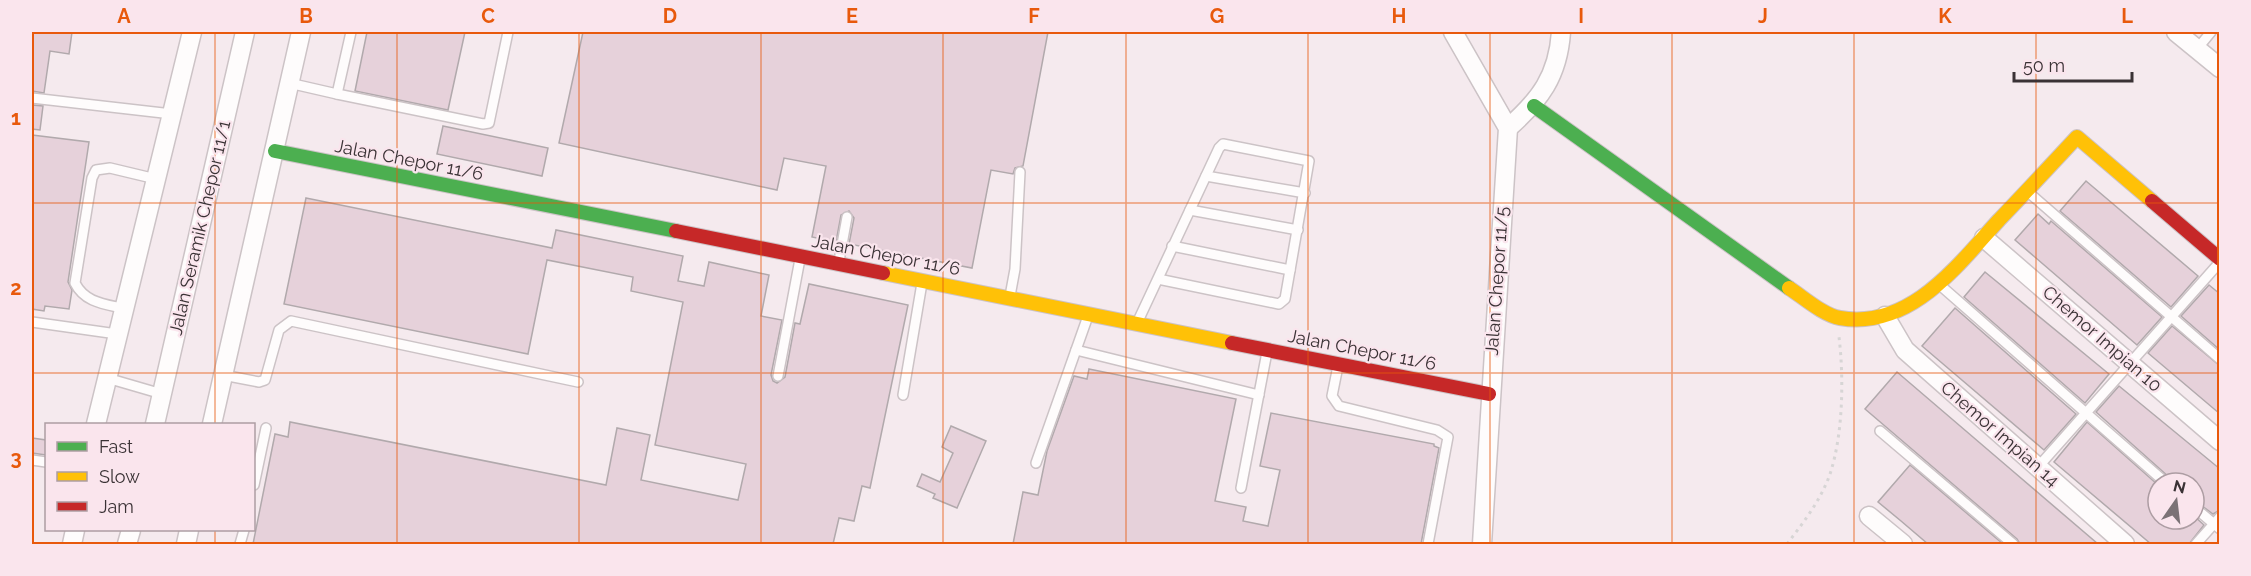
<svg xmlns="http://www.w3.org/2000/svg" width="2251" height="576" viewBox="0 0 2251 576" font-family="Raleway,sans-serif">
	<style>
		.building { fill: #e6d1da; stroke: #b1a9ac; stroke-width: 1.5 }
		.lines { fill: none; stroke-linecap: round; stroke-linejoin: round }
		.lane-casing { stroke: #ccc3c6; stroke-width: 12 }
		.street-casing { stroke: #ccc3c6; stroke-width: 21 }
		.fast-casing { stroke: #ccc3c6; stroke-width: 16 }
		.slow-casing { stroke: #ccc3c6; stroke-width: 16 }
		.jam-casing { stroke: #ccc3c6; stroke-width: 16 }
		.path { stroke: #d7d5d5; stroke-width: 3; stroke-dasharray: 3 4.5; stroke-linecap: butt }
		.lane { stroke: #fefcfc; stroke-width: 9 }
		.street { stroke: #fefcfc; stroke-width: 18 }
		.fast { stroke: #4caf50; stroke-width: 14 }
		.slow { stroke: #ffc107; stroke-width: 14 }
		.jam { stroke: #c62828; stroke-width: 14 }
		.grid { fill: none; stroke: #e8590c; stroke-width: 1.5; stroke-opacity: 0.55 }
		.labels { text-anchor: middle; stroke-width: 4.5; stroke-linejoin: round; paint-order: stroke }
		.street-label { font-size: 18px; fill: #3a3235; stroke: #fae5ed }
		.neatline { fill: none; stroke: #e8590c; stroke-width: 2 }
		.grid-label { font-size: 20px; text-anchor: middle; font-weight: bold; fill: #e8590c }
	</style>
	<rect width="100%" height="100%" fill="#f5eaee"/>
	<g class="building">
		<polygon points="32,32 72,32 69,54 50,51 44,93 32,91"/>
		<polygon points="367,32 465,32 448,110 355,91"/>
		<polygon points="583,32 1048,32 1023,166 1015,168 1013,174 991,170 972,268 849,244 854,218 849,211 841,215 836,242 812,237 826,166 784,158 777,190 559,143"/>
		<polygon points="32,105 43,106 40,130 32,129"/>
		<polygon points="443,126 548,148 542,176 437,154"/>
		<polygon points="32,135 89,142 68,282 72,290 69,309 45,306 44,311 32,309"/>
		<polygon points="2086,181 2198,276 2171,307 2060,211"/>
		<polygon points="306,198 552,248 556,230 683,256 678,281 704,286 709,262 769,275 761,316 782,320 771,375 773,381 777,383 785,377 795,323 800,324 809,284 908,305 870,488 862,486 854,521 839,518 833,544 253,544 275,434 288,437 290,422 606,485 617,428 650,435 641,480 738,500 746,464 655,445 683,302 631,291 633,277 547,260 528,354 284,304"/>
		<polygon points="2038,214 2049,224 2051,221 2162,317 2137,345 2015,240"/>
		<polygon points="1985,272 2109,374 2085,403 1964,297"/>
		<polygon points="2209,285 2220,294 2220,350 2181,316"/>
		<polygon points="1955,308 2076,414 2044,450 1922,346"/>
		<polygon points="2172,326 2220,366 2220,414 2148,353"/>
		<polygon points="1089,369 1236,399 1215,501 1246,507 1243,521 1268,526 1280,470 1260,466 1271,413 1434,444 1434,446 1439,448 1421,544 1013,544 1023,492 1038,495 1047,451 1074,376 1087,379"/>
		<polygon points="1897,372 2008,467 2098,544 2020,544 2017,539 1865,409"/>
		<polygon points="2119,386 2220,469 2220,510 2213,514 2194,500 2194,483 2173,483 2170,478 2096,412"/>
		<polygon points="2087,422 2158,485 2158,519 2194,519 2194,516 2204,525 2189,544 2151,544 2054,462"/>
		<polygon points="951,426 986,441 957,508 933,498 935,494 917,486 922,474 940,482 953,453 942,447"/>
		<polygon points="32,438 46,440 46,455 32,453"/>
		<polygon points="1910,465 2003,544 1928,544 1901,521 1878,502"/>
	</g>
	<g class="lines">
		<defs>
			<g id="lane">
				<polyline points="2197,49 2211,32"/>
				<polyline points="289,83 337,94 351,32"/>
				<polyline points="337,94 483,124 489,123 508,32"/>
				<polyline points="32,98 172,114"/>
				<polyline points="1206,176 1305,193"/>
				<polyline points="2027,191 2220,359"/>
				<polyline points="1190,210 1298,230"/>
				<polyline points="1172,246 1290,270"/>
				<polyline points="839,261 847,217"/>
				<polyline points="1941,286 2166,483"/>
				<polyline points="1010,296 1015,269 1020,172"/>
				<path d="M 126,309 C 105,304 85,303 75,283 L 92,178 L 96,170 L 110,168 L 156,179"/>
				<polyline points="1138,321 1219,148 1223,144 1309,161 1285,299 1279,304 1158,279"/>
				<polyline points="32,322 117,334"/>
				<polyline points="1076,350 1259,395"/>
				<polyline points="1338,366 1332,396 1339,406 1437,430 1448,437 1428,544"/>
				<polyline points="223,375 259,382 265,380 279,330 291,321 578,382"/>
				<polyline points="778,376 800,259"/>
				<polyline points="107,378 162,394"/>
				<polyline points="903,395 922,283"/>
				<polyline points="1880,431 2013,544"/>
				<polyline points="32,460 46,462"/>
				<polyline points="1036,463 1088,316"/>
				<polyline points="2038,467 2220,262"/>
				<polyline points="254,485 266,428"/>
				<polyline points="1241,488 1267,352"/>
				<polyline points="2194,507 2220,529"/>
				<polyline points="240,544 244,530"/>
				<polyline points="2196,544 2220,517"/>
			</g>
			<g id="street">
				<polyline points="1453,32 1508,128 1482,544"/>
				<polyline points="2176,32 2220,68"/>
				<path d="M 1508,128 C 1540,100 1558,76 1561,32"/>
				<polyline points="1984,238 2220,441"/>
				<polyline points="1885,316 1905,350 2125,544"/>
				<polyline points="96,424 192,32"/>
				<polyline points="155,424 245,32"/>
				<polyline points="212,424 301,32"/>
				<polyline points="1869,516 1903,544"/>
				<polyline points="72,544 75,530"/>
				<polyline points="127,544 131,530"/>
				<polyline points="186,544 189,530"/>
			</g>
			<g id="fast">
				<polyline points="1534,106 1789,288"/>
				<polyline points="275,151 676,231"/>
			</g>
			<g id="slow">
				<polyline points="883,273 1232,343"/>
				<path d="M 1789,288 C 1803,297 1823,315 1840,318 C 1910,330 1957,266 1999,220 C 2025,193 2051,165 2077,137 L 2152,201"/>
			</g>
			<g id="jam">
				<polyline points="2152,201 2220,259"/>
				<polyline points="676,231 883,273"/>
				<polyline points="1232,343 1489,394"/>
			</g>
		</defs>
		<use href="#lane" class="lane-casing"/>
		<use href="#street" class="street-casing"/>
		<use href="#fast" class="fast-casing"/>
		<use href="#slow" class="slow-casing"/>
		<use href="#jam" class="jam-casing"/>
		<path class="path" d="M 1787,544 C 1803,523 1821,500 1830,474 C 1843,435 1844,378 1839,337"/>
		<use href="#lane" class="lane"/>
		<use href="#street" class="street"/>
		<use href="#fast" class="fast"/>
		<use href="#slow" class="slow"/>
		<use href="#jam" class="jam"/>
	</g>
	<path class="grid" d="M 215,32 L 215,424M 397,32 L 397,544M 579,32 L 579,544M 761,32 L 761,544M 943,32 L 943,544M 1126,32 L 1126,544M 1308,32 L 1308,544M 1490,32 L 1490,544M 1672,32 L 1672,544M 1854,32 L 1854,544M 2036,32 L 2036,544M 32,203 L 2220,203M 32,373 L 2220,373M 215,530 L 215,544"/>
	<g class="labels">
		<g class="street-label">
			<text transform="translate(409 160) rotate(11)" y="6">Jalan Chepor 11/6</text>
			<text transform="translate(200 228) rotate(-77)" y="6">Jalan Seramik Chepor 11/1</text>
			<text transform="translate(886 255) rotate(11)" y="6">Jalan Chepor 11/6</text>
			<text transform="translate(1497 281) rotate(-86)" y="6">Jalan Chepor 11/5</text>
			<text transform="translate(2102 339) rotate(41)" y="6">Chemor Impian 10</text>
			<text transform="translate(1362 350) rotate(11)" y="6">Jalan Chepor 11/6</text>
			<text transform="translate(2000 434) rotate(41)" y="6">Chemor Impian 14</text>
		</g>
	</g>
	<rect width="2251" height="576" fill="none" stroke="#fae5ed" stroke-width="66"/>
	<rect x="45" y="423" width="210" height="108" fill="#fae5ed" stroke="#ad9da3" stroke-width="1.5"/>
	<rect x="57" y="442" width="30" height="9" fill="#4caf50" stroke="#ad9da3" stroke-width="1.5"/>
	<text x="99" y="453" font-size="18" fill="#3a3235">Fast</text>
	<rect x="57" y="472" width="30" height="9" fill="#ffc107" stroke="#ad9da3" stroke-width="1.5"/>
	<text x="99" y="483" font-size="18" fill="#3a3235">Slow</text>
	<rect x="57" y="502" width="30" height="9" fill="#c62828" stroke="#ad9da3" stroke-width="1.5"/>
	<text x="99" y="513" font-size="18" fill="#3a3235">Jam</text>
	<g transform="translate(2176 501) rotate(14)"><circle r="28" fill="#fae5ed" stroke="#ad9da3" stroke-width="1.5"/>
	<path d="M0-4.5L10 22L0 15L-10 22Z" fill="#7b7276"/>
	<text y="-9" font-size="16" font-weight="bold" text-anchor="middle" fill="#3a3235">N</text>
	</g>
	<path d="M2014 72v9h118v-9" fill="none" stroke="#3a3235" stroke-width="3"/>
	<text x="2023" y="72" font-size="18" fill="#3a3235" stroke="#fae5ed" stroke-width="4.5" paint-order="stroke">50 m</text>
	<rect x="33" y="33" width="2185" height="510" class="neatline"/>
	<g class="grid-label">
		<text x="124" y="23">A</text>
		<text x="306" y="23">B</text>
		<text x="488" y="23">C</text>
		<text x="670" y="23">D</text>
		<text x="852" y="23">E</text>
		<text x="1034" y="23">F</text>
		<text x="1217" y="23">G</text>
		<text x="1399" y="23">H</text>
		<text x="1581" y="23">I</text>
		<text x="1763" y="23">J</text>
		<text x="1945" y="23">K</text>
		<text x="2127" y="23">L</text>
		<text x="16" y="125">1</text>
		<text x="16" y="295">2</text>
		<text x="16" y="465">3</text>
	</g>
</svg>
